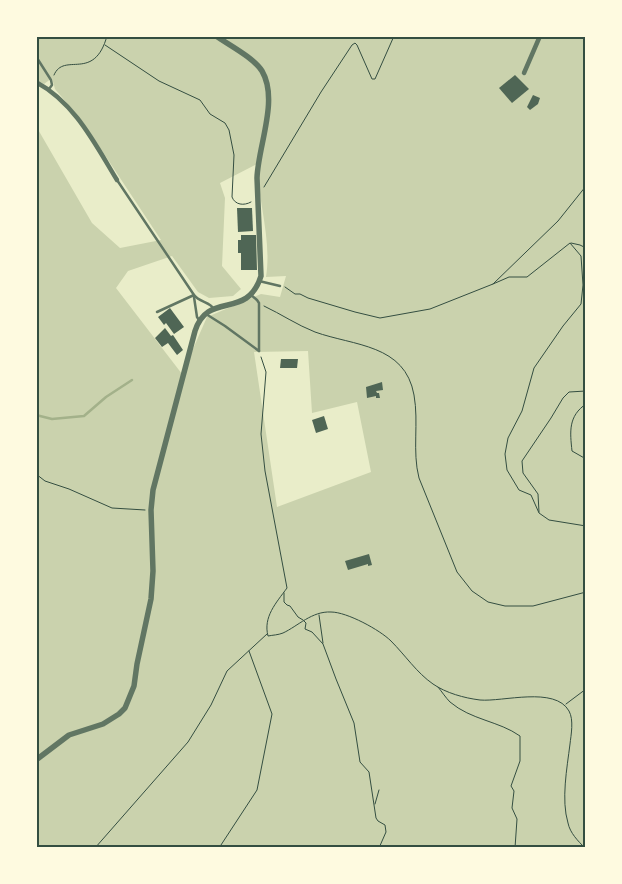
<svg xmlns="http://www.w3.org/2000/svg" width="622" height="884" viewBox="0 0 622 884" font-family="Jost,sans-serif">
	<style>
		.green { fill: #cad2ad; fill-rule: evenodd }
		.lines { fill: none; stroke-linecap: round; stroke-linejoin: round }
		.stream { stroke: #a3b18a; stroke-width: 2.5 }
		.building { fill: #4f6655 }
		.path { stroke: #344e41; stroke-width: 1 }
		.service { stroke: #617663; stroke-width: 2.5 }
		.minor { stroke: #617663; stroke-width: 4.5 }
		.tertiary { stroke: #617663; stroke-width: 5.5 }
		.neatline { fill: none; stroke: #344e41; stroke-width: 2 }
	</style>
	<rect width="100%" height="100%" fill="#e9edc9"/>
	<path class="green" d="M 36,36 L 586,36 L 586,848 L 36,848 L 36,126 L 92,223 L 120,248 L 161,240 L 83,122 L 55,89 L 52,78 L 44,84 L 36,80 ZM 257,164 C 258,201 272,240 266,277 L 286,276 L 280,297 L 261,294 L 207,317 L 182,374 L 116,288 L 128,271 L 172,256 L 198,292 L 209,298 L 233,296 L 241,289 L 222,266 L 225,198 L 220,183 ZM 308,351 L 312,413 L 357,402 L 371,472 L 277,507 L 254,352 Z"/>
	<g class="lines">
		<polyline class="stream" points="36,415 52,419 84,416 106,397 132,380"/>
	</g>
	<g class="building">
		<polygon points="515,75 529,89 512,103 499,88"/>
		<polygon points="533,95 540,98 538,104 530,110 527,107"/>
		<polygon points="237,208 252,208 253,231 238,232"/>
		<polygon points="241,235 256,235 257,270 241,270 241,253 238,253 238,240 241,240"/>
		<polygon points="170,308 184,327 174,334 166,323 164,325 158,317"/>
		<polygon points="165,328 171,336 173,335 183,350 177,355 168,343 162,347 155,338"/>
		<polygon points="281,359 298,359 297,368 280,368"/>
		<polygon points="382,382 383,390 376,391 377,393 379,393 380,398 376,398 376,396 367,398 366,387"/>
		<polygon points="324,416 328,429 316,433 312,420"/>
		<polygon points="369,554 372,565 368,566 368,564 348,570 345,561"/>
	</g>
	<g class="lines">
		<g class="path">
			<path d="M 105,45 L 159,81 L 200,100 L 210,114 L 225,123 L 229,130 L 234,155 L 232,197 C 235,205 244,206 251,202"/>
			<path d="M 54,75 C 64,51 94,83 107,36"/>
			<polyline points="264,187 321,92 352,45 355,43 357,45 372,79 375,79 394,36"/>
			<polyline points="571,243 580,245 586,248"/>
			<polyline points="493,284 509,277 527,277 570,243 581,256 583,285 581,304 563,326 534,368 522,411 508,438 505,454 507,470 519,490 531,495 539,513 549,520 586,526"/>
			<polyline points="285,287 295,294 300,294 308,298 355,312 380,318 430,309 493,284 558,221 586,186"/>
			<path d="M 264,306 C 281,314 297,325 315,332 C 354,346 405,344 414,395 C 419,423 412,451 419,478 L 457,572 L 472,591 L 488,602 L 505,606 L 533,606 L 586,592"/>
			<path d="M 261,357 L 266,372 L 261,434 L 265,471 L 287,588 C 276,603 263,617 268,636 C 273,635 278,635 283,633 C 298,626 312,611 331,612 C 347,612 380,630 391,641 C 405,655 417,673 433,684 C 446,693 464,698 480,700 C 503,702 555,686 569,711 C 574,720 571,735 570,744 C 567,768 561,800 568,823 C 570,833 578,841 585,848"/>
			<path d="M 586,404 C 568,416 570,432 572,451 L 586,459"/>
			<polyline points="36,474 45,481 69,489 112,508 145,510"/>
			<polyline points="539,512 538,494 523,473 522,461 551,418 563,398 569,392 586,391"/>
			<polyline points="284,593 284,602 287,605 290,606 298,617 303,620"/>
			<polyline points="319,615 323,643"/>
			<polyline points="304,621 306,623 305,629 312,632 323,644 336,679 354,723 360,762 369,772 376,818 378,821 385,825 386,832 379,848"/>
			<path d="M 438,687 C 442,692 446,698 450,702 C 471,720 499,721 520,736 L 520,761 L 511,786 L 514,791 L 512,808 L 517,819 L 515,848"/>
			<polyline points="566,704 586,689"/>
			<polyline points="375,804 379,790"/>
			<polyline points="95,848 188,742 211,705 227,671 267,634"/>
			<polyline points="219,848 257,790 272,714 249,651"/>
		</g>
		<g class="service">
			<polyline points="38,36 37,58 51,80 52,85 49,89"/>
			<path d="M 117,180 L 194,295 C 199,302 210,302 214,309"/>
			<polyline points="259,281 280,286"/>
			<polyline points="251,295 257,300 259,303 259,351"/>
			<polyline points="194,297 197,317 199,320"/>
			<polyline points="157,312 194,295"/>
			<polyline points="206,314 225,326 259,351"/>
		</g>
		<g class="minor">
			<polyline points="524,73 540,36"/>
			<path d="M 36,82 C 75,103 95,144 117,180"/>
		</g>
		<path class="tertiary" d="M 36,760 L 69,735 L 103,724 L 119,714 L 125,708 L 134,686 L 137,664 L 151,599 L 153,571 L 151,510 L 153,490 L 195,331 C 208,290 247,321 261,276 L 257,178 C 258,146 279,100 262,71 C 254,58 229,45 216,36"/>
	</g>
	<rect width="622" height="884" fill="none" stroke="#fefae0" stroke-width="75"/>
	<rect x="38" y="38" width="546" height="808" class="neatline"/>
</svg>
